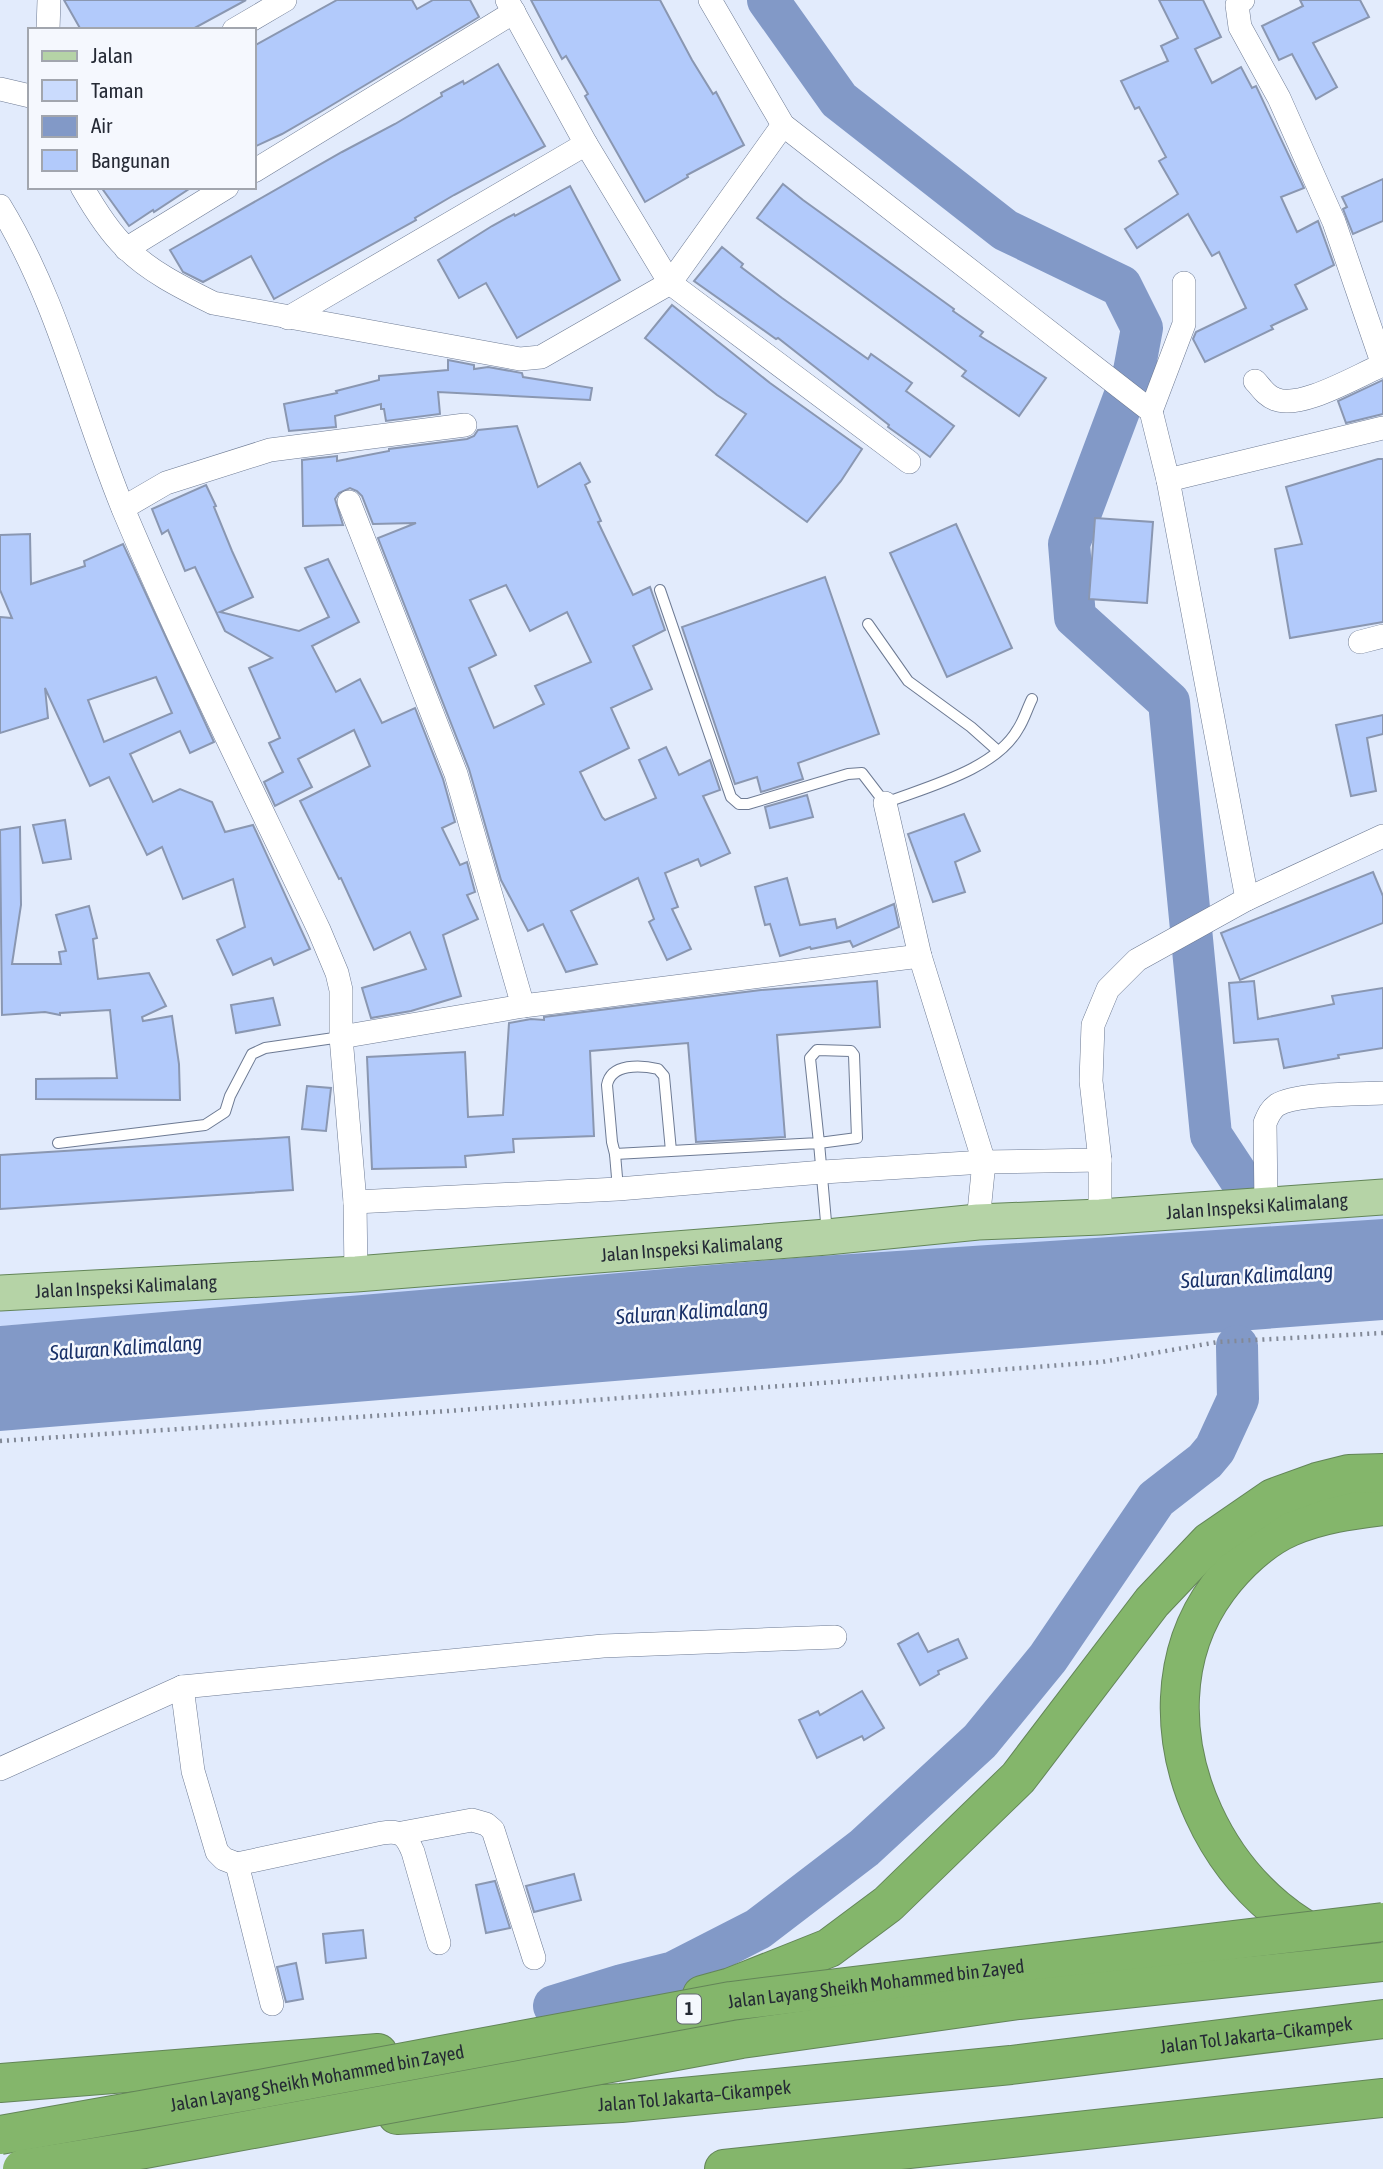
<svg xmlns="http://www.w3.org/2000/svg" width="1383" height="2169" viewBox="0 0 1383 2169" font-family="'Asap Condensed',sans-serif">
	<style>
		.green { fill: #cadbfd }
		.water { fill: #8299c7 }
		.lines { fill: none; stroke-linecap: round; stroke-linejoin: round }
		.river { stroke: #8299c7; stroke-width: 42 }
		.building { fill: #b2cafb; stroke: #8a97b1; stroke-width: 2; fill-rule: evenodd }
		.service-casing { stroke: #6d7a93; stroke-width: 12 }
		.minor-casing { stroke: #6d7a93; stroke-width: 24 }
		.primary-casing { stroke: #638558; stroke-width: 37 }
		.motorway-casing { stroke: #638558; stroke-width: 40 }
		.path { stroke: #828997; stroke-width: 4.5; stroke-dasharray: 2 5; stroke-linecap: butt }
		.service { stroke: #fff; stroke-width: 10 }
		.minor { stroke: #fff; stroke-width: 23 }
		.primary { stroke: #b5d3a6; stroke-width: 35 }
		.motorway { stroke: #84b66b; stroke-width: 38 }
		.motorway-bridge-casing { stroke: #638558; stroke-width: 40; stroke-linecap: butt }
		.motorway-bridge { stroke: #84b66b; stroke-width: 38 }
		.labels { text-anchor: middle; stroke-width: 5; stroke-linejoin: round; paint-order: stroke }
		.shield { fill: #f5f8fe; stroke: #636871; stroke-width: 2 }
		.shield-label { font-size: 18px; font-weight: bold; fill: #252a35 }
		.street-label { font-size: 19px; fill: #252a35; stroke: #f5f8fe }
		.water-label { font-size: 21px; font-style: italic; fill: #193169; stroke: #f5f8fe }
	</style>
	<rect width="100%" height="100%" fill="#e2ebfc"/>
	<polygon class="green" points="1383,1197 1383,1220 0,1326 0,1293"/>
	<polygon class="water" points="1383,1219 1383,1320 1119,1340 0,1431 0,1326 806,1257"/>
	<g class="lines">
		<g class="river">
			<polyline points="768,0 839,100 1005,230 1121,286 1142,328 1134,371 1069,544 1075,617 1169,702 1211,1135 1240,1179"/>
			<polyline points="554,2006 622,1985 674,1972 758,1929 864,1848 980,1741 1048,1658 1156,1499 1205,1461 1215,1449 1238,1399 1237,1346"/>
		</g>
	</g>
	<g class="building">
		<polygon points="64,0 246,0 191,30 81,30"/>
		<polygon points="337,0 412,0 417,9 433,0 470,0 479,17 322,111 282,134 254,147 254,46"/>
		<polygon points="531,0 660,0 692,60 713,94 716,92 744,145 687,175 688,177 645,202 585,96 588,94 566,56 562,59"/>
		<polygon points="1159,0 1203,0 1221,37 1195,49 1212,83 1241,67 1252,88 1256,86 1304,188 1281,197 1297,232 1318,221 1334,265 1295,285 1307,309 1271,326 1273,329 1205,362 1193,339 1196,332 1246,308 1219,252 1212,256 1188,214 1137,248 1125,229 1178,194 1159,161 1166,157 1139,107 1135,109 1121,81 1168,61 1161,46 1178,38"/>
		<polygon points="1300,0 1360,0 1369,17 1313,43 1337,87 1316,99 1292,54 1279,60 1262,26 1303,6"/>
		<polygon points="498,64 545,146 454,195 415,218 416,220 274,299 251,256 203,282 183,272 170,250 342,152 395,124 442,96 441,93 463,81 464,84"/>
		<polygon points="1383,179 1383,221 1353,234 1343,209 1347,207 1342,197"/>
		<polygon points="783,184 803,200 954,309 953,311 983,332 980,336 1046,378 1019,416 962,376 966,371 757,218"/>
		<polygon points="570,186 620,280 517,338 486,283 459,298 438,260 492,226 514,214 515,216"/>
		<polygon points="101,187 192,187 154,212 153,210 129,226"/>
		<polygon points="722,247 743,264 741,267 782,298 868,359 871,354 912,383 906,391 954,426 930,457 888,427 889,425 778,338 776,339 694,281"/>
		<polygon points="672,305 770,383 862,449 841,481 807,522 716,455 746,414 717,395 645,338"/>
		<polygon points="448,360 474,365 474,369 488,367 522,373 523,377 592,388 590,400 438,392 440,414 386,421 384,409 381,409 381,404 335,416 336,427 289,431 284,404 337,393 336,391 379,380 379,376 448,370"/>
		<polygon points="1383,380 1383,414 1346,423 1338,401"/>
		<path d="M 517,426 L 538,487 L 580,463 L 590,482 L 585,485 L 601,521 L 598,522 L 633,595 L 650,587 L 665,630 L 633,646 L 652,689 L 611,708 L 629,748 L 580,772 L 602,817 L 605,820 L 656,798 L 639,760 L 666,747 L 679,775 L 710,760 L 720,790 L 703,796 L 730,853 L 701,866 L 698,859 L 665,873 L 678,907 L 672,909 L 691,949 L 667,960 L 649,922 L 654,919 L 638,878 L 571,911 L 597,964 L 566,972 L 543,924 L 528,931 L 501,880 L 469,769 L 378,538 L 416,523 L 373,524 L 362,496 L 357,491 L 350,488 L 339,493 L 335,499 L 343,525 L 303,526 L 302,460 L 337,456 L 337,461 L 389,451 L 389,449 L 467,439 L 474,436 L 478,430 ZM 506,585 L 530,631 L 567,612 L 591,662 L 535,686 L 544,704 L 494,728 L 469,668 L 496,655 L 470,600 Z"/>
		<polygon points="1378,459 1383,459 1383,622 1290,638 1275,549 1302,544 1286,487"/>
		<polygon points="206,485 216,506 214,507 232,551 253,597 220,612 299,631 329,617 305,568 328,559 359,622 312,646 336,692 360,679 382,723 415,708 443,779 455,822 442,828 460,865 467,862 475,892 467,895 478,919 443,935 461,996 411,1011 371,1018 362,988 426,969 410,932 374,950 341,878 339,879 300,801 370,766 354,730 298,759 312,787 275,806 264,782 283,772 269,743 280,738 249,668 272,658 225,631 195,567 185,571 168,530 162,534 152,509"/>
		<polygon points="1095,518 1153,522 1147,603 1089,599"/>
		<polygon points="956,524 1012,648 947,677 890,553"/>
		<path d="M 30,534 L 31,584 L 85,566 L 84,561 L 123,544 L 214,742 L 190,753 L 180,731 L 130,754 L 153,802 L 180,789 L 212,802 L 225,832 L 253,825 L 310,949 L 274,965 L 271,958 L 233,975 L 217,940 L 245,927 L 233,879 L 183,899 L 162,847 L 147,855 L 109,777 L 90,786 L 45,688 L 48,718 L 0,733 L 0,617 L 12,618 L 0,590 L 0,535 ZM 156,677 L 172,713 L 104,742 L 88,700 Z"/>
		<polygon points="825,577 879,734 798,763 803,779 761,792 757,777 735,784 682,627"/>
		<polygon points="1383,715 1383,734 1367,738 1376,791 1351,796 1336,725"/>
		<polygon points="807,795 813,817 770,828 765,807"/>
		<polygon points="964,814 980,851 955,862 965,892 933,902 908,834"/>
		<polygon points="65,820 71,859 43,863 33,825"/>
		<polygon points="20,827 21,905 12,964 61,964 59,952 66,951 56,915 89,906 97,938 93,939 98,979 149,973 166,1006 142,1017 143,1021 172,1016 179,1064 180,1100 36,1099 36,1079 117,1078 110,1010 60,1013 60,1015 45,1012 2,1015 0,830"/>
		<polygon points="1373,872 1383,896 1383,923 1240,980 1221,933"/>
		<polygon points="787,878 800,925 835,919 837,928 894,904 899,927 853,947 850,941 811,949 810,947 780,956 770,924 765,925 755,887"/>
		<polygon points="877,981 880,1027 777,1035 785,1137 696,1142 688,1043 590,1051 594,1136 513,1139 514,1152 465,1156 466,1167 372,1169 367,1057 465,1052 468,1117 503,1115 509,1023 531,1019 544,1020 544,1017 761,990"/>
		<polygon points="1254,981 1258,1019 1334,1004 1332,996 1383,988 1383,1048 1338,1055 1339,1058 1284,1068 1278,1039 1234,1043 1229,983"/>
		<polygon points="273,998 280,1025 236,1033 231,1005"/>
		<polygon points="307,1086 331,1088 326,1131 302,1129"/>
		<polygon points="289,1137 293,1190 0,1209 0,1155"/>
		<polygon points="918,1633 928,1652 958,1639 967,1658 938,1671 939,1674 920,1685 898,1644"/>
		<polygon points="862,1691 884,1728 864,1740 862,1736 817,1758 799,1720 818,1711 820,1715"/>
		<polygon points="574,1874 581,1900 534,1912 526,1886"/>
		<polygon points="495,1881 510,1928 486,1933 476,1885"/>
		<polygon points="363,1930 366,1958 326,1963 323,1934"/>
		<polygon points="296,1963 303,1999 286,2002 277,1967"/>
	</g>
	<g class="lines">
		<defs>
			<g id="service">
				<path d="M 660,590 L 731,797 L 739,804 L 748,804 L 848,774 L 862,773 L 885,803 C 926,787 995,770 1018,729 C 1024,720 1027,709 1032,699"/>
				<polyline points="868,624 908,681 971,727 998,751"/>
				<polyline points="58,1143 205,1125 225,1112 230,1096 252,1054 265,1048 341,1037"/>
				<path d="M 671,1151 L 664,1076 L 658,1069 C 641,1065 611,1063 607,1085 L 612,1142 L 615,1154 L 819,1143 L 857,1138 L 854,1055 L 851,1051 L 817,1050 L 810,1058 L 819,1143 L 827,1233"/>
				<polyline points="615,1154 618,1189"/>
			</g>
			<g id="minor">
				<polyline points="507,0 586,144 670,283 909,462"/>
				<polyline points="710,0 783,125 1151,411 1168,480 1247,899 1137,960 1108,989 1093,1025 1091,1081 1100,1160 1100,1217"/>
				<polyline points="1243,0 1237,5 1240,27 1279,98 1334,222 1383,365"/>
				<polyline points="48,30 49,0"/>
				<polyline points="234,30 285,0"/>
				<polyline points="0,89 30,96"/>
				<polyline points="254,171 514,12"/>
				<path d="M 82,187 C 94,208 108,231 126,248 C 150,272 183,288 213,303 L 520,359 L 541,357 L 670,283 L 783,125"/>
				<path d="M 0,206 C 58,301 82,409 124,511 C 184,653 253,791 319,930 L 337,973 L 341,990 L 341,1037 L 355,1202 L 356,1274"/>
				<polyline points="126,249 227,187"/>
				<polyline points="288,318 586,144"/>
				<path d="M 1255,381 C 1261,387 1266,396 1275,399 C 1301,410 1358,375 1383,365"/>
				<polyline points="1151,411 1184,324 1184,283"/>
				<polyline points="1168,480 1383,428"/>
				<polyline points="123,508 166,483 270,450 465,425"/>
				<polyline points="1360,642 1383,636"/>
				<polyline points="885,803 920,956 984,1162 978,1222"/>
				<polyline points="1247,899 1383,836"/>
				<polyline points="523,1006 920,956"/>
				<polyline points="341,1037 523,1006 456,774 349,502"/>
				<polyline points="355,1202 618,1189 823,1172 984,1162 1100,1160"/>
				<path d="M 1266,1206 L 1265,1123 C 1268,1116 1270,1110 1277,1105 C 1296,1093 1359,1094 1383,1093"/>
				<path d="M 182,1687 L 193,1771 L 217,1852 L 224,1859 L 237,1864 L 382,1833 C 401,1830 406,1835 413,1852 L 439,1943"/>
				<polyline points="0,1769 182,1687 603,1646 835,1637"/>
				<polyline points="402,1833 472,1820 486,1824 493,1830 534,1958"/>
				<polyline points="237,1864 272,2004"/>
			</g>
			<g id="primary">
				<path id="s1" d="M 0,1293 L 356,1274 L 827,1237 L 978,1222 L 1100,1217 L 1383,1197"/>
			</g>
			<g id="motorway">
				<path d="M 1383,1506 C 1351,1510 1320,1514 1290,1527 C 1262,1539 1236,1564 1218,1588 C 1120,1720 1223,1935 1383,1957"/>
				<polyline points="702,1995 731,1987 829,1948 888,1904 1018,1778 1152,1602 1209,1542 1273,1498 1317,1482 1349,1474 1383,1473"/>
				<polyline points="0,2083 378,2053"/>
				<path id="s2" d="M 397,2115 L 621,2103 L 1011,2065 L 1383,2019"/>
				<polyline points="724,2169 1383,2098"/>
			</g>
		</defs>
		<use href="#service" class="service-casing"/>
		<use href="#minor" class="minor-casing"/>
		<use href="#primary" class="primary-casing"/>
		<use href="#motorway" class="motorway-casing"/>
		<polyline class="path" points="0,1441 448,1411 1102,1362 1218,1342 1383,1333"/>
		<use href="#service" class="service"/>
		<use href="#minor" class="minor"/>
		<use href="#primary" class="primary"/>
		<use href="#motorway" class="motorway"/>
		<defs>
			<g id="motorway-bridge">
				<path id="s3" d="M 0,2135 L 254,2090 L 731,2001 L 1383,1922"/>
				<polyline points="22,2169 145,2149 741,2039 1019,2000 1383,1962"/>
			</g>
		</defs>
		<use href="#motorway-bridge" class="motorway-bridge-casing"/>
		<use href="#motorway-bridge" class="motorway-bridge"/>
	</g>
	<g class="labels">
		<rect class="shield" x="677" y="1994.5" width="24" height="29" rx="5"/>
		<g class="shield-label">
			<text x="689" y="2015">1</text>
		</g>
		<g class="street-label">
			<text dy="7" stroke="none"><textPath href="#s1" startOffset="1260">Jalan Inspeksi Kalimalang</textPath></text>
			<text dy="7" stroke="none"><textPath href="#s1" startOffset="693">Jalan Inspeksi Kalimalang</textPath></text>
			<text dy="7" stroke="none"><textPath href="#s1" startOffset="126">Jalan Inspeksi Kalimalang</textPath></text>
			<text dy="7" stroke="none"><textPath href="#s3" startOffset="889">Jalan Layang Sheikh Mohammed bin Zayed</textPath></text>
			<text dy="7" stroke="none"><textPath href="#s2" startOffset="863">Jalan Tol Jakarta–Cikampek</textPath></text>
			<text dy="7" stroke="none"><textPath href="#s3" startOffset="322">Jalan Layang Sheikh Mohammed bin Zayed</textPath></text>
			<text dy="7" stroke="none"><textPath href="#s2" startOffset="298">Jalan Tol Jakarta–Cikampek</textPath></text>
		</g>
		<g class="water-label">
			<text transform="translate(1257 1276) rotate(-4)" y="7">Saluran Kalimalang</text>
			<text transform="translate(692 1312) rotate(-4)" y="7">Saluran Kalimalang</text>
			<text transform="translate(126 1348) rotate(-4)" y="7">Saluran Kalimalang</text>
		</g>
	</g>
	<rect x="28" y="28" width="228" height="161" fill="#f5f8fe" stroke="#a2a6ae" stroke-width="2"/>
	<rect x="42" y="51" width="35" height="10" fill="#b5d3a6" stroke="#a2a6ae" stroke-width="2"/>
	<text x="91" y="63" font-size="21" fill="#252a35">Jalan</text>
	<rect x="42" y="80" width="35" height="21" fill="#cadbfd" stroke="#a2a6ae" stroke-width="2"/>
	<text x="91" y="98" font-size="21" fill="#252a35">Taman</text>
	<rect x="42" y="116" width="35" height="21" fill="#8299c7" stroke="#a2a6ae" stroke-width="2"/>
	<text x="91" y="133" font-size="21" fill="#252a35">Air</text>
	<rect x="42" y="150" width="35" height="21" fill="#b2cafb" stroke="#a2a6ae" stroke-width="2"/>
	<text x="91" y="168" font-size="21" fill="#252a35">Bangunan</text>
</svg>
